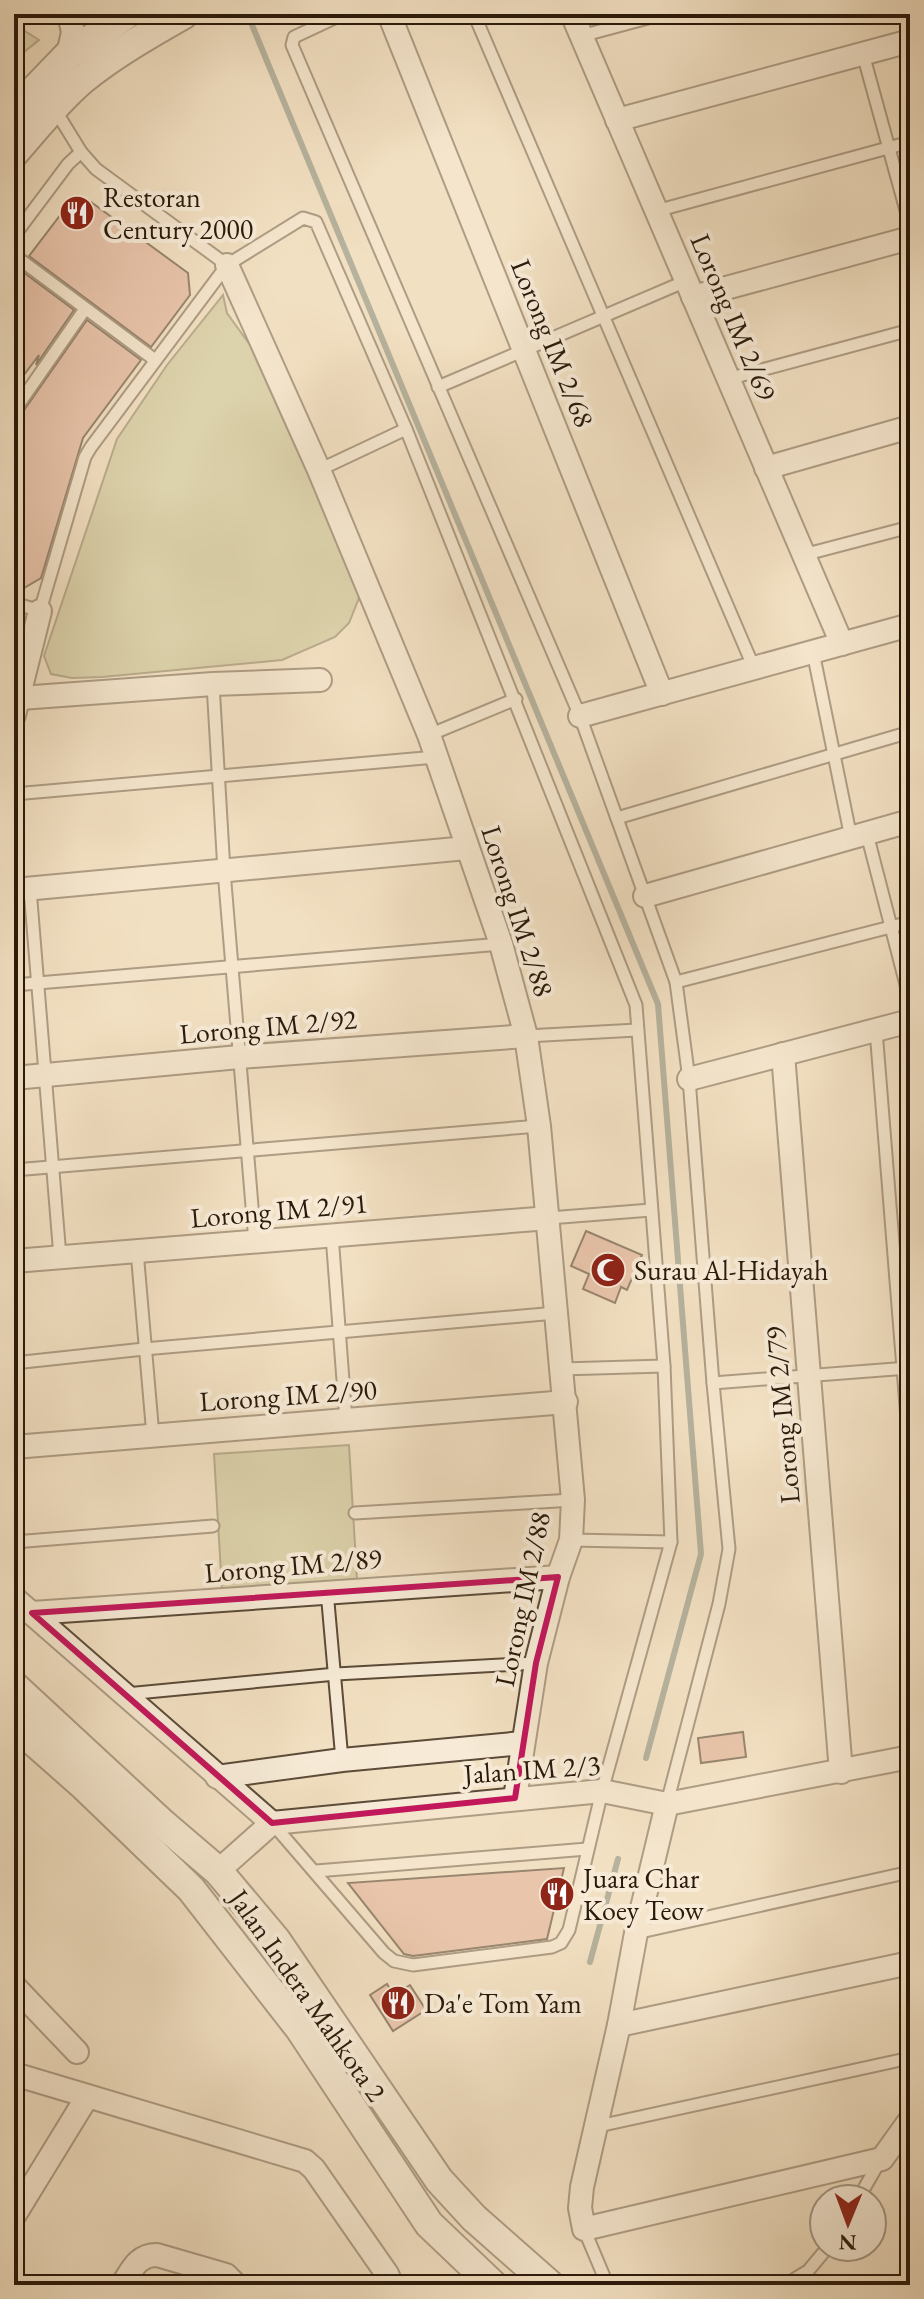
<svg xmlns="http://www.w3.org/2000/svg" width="924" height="2299" viewBox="0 0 924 2299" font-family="'EB Garamond',serif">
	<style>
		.green { fill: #c0c18f; stroke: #756d4c; stroke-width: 2 }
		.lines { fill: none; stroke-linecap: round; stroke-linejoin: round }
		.stream { stroke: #6e7b6f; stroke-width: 6 }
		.building { fill: #dea48e; stroke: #2a190a; stroke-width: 2 }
		.service-casing { stroke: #5c4b38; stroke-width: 15 }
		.minor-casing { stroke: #5c4b38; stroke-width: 26 }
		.tertiary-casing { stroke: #5c4b38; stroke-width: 32 }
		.service { stroke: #f7ebd7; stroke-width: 11 }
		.minor { stroke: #f7ebd7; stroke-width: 22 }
		.tertiary { stroke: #f7ebd7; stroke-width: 28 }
		.marked { fill: none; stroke: #c2185b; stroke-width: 6; stroke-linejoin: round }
		.labels { text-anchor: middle; stroke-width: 8; stroke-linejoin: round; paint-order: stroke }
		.poi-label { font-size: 28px; fill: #2a190a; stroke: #f7ebd7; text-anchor: start }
		.street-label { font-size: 28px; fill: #2a190a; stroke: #f7ebd7 }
	</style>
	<rect width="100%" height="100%" fill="#f2e0c2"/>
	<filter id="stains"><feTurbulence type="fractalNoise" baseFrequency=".0025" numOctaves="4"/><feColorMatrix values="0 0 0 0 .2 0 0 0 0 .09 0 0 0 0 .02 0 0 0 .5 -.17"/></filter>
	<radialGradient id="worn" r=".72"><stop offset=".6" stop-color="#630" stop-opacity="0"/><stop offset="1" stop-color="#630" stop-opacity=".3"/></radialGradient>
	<g class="green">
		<polygon points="14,24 39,40 14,60"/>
		<polygon points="223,295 227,313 250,345 361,593 349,623 335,637 282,660 102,677 72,678 51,674 44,656 117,439 167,365"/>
		<polygon points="349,1445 357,1579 222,1590 214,1454"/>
	</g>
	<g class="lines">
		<g class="stream">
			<polyline points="252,25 658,1004 701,1554 646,1758"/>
			<polyline points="590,1962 618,1859"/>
		</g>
	</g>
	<g class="building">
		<polygon points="91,202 188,273 190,295 151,347 29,256 68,205"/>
		<polygon points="19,269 74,310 36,365 39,355 14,388 14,276"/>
		<polygon points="87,320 141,360 83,438 41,578 24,588 14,585 14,438 20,416"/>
		<polygon points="586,1231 642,1255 627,1290 621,1287 615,1303 583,1289 589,1274 571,1266"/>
		<polygon points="743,1732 746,1757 701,1763 698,1738"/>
		<polygon points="564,1868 547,1939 413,1956 404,1954 348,1883"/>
		<polygon points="387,1984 394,1995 410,1985 426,2010 393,2031 370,1995"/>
	</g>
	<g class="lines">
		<defs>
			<g id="service">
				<polyline points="343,14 294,37 292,45 580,716 676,982 689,1079 713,1383 729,1549 719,1604 667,1803"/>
				<polyline points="474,14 754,668"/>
				<polyline points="581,36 663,14"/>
				<polyline points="863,54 910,225"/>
				<polyline points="54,108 81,152 96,169 227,265"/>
				<polyline points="656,211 910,142"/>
				<polyline points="14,236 68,164 81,152"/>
				<polyline points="14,255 155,360"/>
				<polyline points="728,379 910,330"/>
				<polyline points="438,387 686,281"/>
				<polyline points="14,411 85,309"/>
				<polyline points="319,470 406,429"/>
				<polyline points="803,555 910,527"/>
				<polyline points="14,603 40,611 85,457 91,447 227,265 303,218 316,222 406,429 636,1005 664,1366 671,1542 602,1791 569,1930 561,1943 552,1947 413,1965 394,1961 384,1953 273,1824"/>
				<polyline points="813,652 851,838"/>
				<polyline points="213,684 224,871 255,1242"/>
				<polyline points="429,735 516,699"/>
				<polyline points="14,794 436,757"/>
				<polyline points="617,818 910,732"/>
				<polyline points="867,834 910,1000"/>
				<polyline points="30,889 60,1257"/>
				<polyline points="676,982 910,922"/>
				<polyline points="14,985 501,944"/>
				<polyline points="876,1030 910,1456"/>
				<polyline points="526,1036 637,1030"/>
				<polyline points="14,1170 539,1126"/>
				<polyline points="549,1218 651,1210"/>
				<polyline points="332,1235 346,1420"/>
				<polyline points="137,1251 153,1436"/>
				<polyline points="14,1363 144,1349 556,1313"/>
				<polyline points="562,1369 664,1366"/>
				<polyline points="713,1383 908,1368"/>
				<polyline points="355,1513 573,1500"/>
				<polyline points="571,1540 671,1542"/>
				<polyline points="14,1542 213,1526"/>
				<polyline points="327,1591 342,1760"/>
				<polyline points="126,1694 336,1674 536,1663"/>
				<polyline points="316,1871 587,1849"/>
				<polyline points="636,1933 910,1872"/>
				<polyline points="594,2127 910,2058"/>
				<polyline points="858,2199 881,2159"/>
				<polyline points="584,2229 605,2279 612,2285"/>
				<polyline points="785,2285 808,2271 828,2247"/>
			</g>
			<g id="minor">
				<polyline points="389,14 662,694"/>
				<polyline points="572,14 842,644"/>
				<polyline points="68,55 73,32 69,14"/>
				<polyline points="617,120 910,41"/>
				<polyline points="227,265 319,470 429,735 501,944 526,1036 539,1126 573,1500 571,1540 558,1577 536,1663 515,1798"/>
				<polyline points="693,297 910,238"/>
				<polyline points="766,468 910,427"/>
				<polyline points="20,698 213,684 320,680"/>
				<polyline points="14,715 40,611"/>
				<polyline points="580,716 910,625"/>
				<polyline points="14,890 467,848"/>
				<polyline points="645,896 910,821"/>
				<polyline points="783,1054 841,1772"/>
				<polyline points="14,1078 239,1057 526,1036"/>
				<polyline points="689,1079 910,1021"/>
				<polyline points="14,1261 549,1218"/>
				<polyline points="14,1447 566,1402"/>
				<polyline points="14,1598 272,1823"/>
				<polyline points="32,1613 558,1577"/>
				<polyline points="217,1777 342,1760 523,1743"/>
				<polyline points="667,1804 636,1933 619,2025 582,2187 580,2208 584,2229 882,2159 910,2120"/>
				<polyline points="218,1871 272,1823 602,1791 667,1804 910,1757"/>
				<polyline points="14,1986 77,2052"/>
				<polyline points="619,2025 910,1963"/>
				<polyline points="14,2074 305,2161 314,2169 387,2274 392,2285"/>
				<polyline points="14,2216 87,2097"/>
				<path d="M 122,2285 C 132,2270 137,2255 157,2255 L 226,2275 L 236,2285"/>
			</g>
			<g id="tertiary">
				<polyline points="14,111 68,55 127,14"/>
				<path d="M 14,153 C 36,128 57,101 83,79 C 114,54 149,34 184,14"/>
				<polyline points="14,1686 163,1824 218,1871 276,1940 439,2180 474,2218 550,2285"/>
				<polyline points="14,1724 83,1785 191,1889 300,2029 429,2224 493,2285"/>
			</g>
		</defs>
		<use href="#service" class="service-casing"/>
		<use href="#minor" class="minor-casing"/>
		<use href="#tertiary" class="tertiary-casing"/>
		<use href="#service" class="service"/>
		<use href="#minor" class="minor"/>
		<use href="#tertiary" class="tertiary"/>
	</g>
	<path d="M0 0H924V2299H0ZM 558,1577 L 536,1663 L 515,1798 L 272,1823 L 32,1613 Z" fill="#f2e0c2" fill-opacity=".55" fill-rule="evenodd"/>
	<path class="marked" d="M 558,1577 L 536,1663 L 515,1798 L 272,1823 L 32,1613 Z"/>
	<defs>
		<symbol id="restaurant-disc" viewBox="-11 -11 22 22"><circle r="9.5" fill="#8f2418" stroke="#f7ebd7"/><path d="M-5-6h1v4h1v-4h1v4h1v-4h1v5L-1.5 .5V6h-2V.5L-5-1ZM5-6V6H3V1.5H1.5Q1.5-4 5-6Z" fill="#fff"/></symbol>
		<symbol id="mosque-disc" viewBox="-11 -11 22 22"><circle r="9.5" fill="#8f2418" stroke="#f7ebd7"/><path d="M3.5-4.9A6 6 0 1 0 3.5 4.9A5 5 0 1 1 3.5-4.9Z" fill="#fff"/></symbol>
	</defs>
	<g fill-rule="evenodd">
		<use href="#restaurant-disc" x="57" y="193" width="40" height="40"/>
		<use href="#mosque-disc" x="588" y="1250" width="40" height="40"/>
		<use href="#restaurant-disc" x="537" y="1874" width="40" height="40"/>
		<use href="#restaurant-disc" x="378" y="1983" width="40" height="40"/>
	</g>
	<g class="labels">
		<g class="poi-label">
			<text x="103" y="207">Restoran<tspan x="103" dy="32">Century 2000</tspan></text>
			<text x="634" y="1280">Surau Al-Hidayah</text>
			<text x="583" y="1888">Juara Char<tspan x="583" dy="32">Koey Teow</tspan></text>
			<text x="424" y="2013">Da'e Tom Yam</text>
		</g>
		<g class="street-label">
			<text transform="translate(734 317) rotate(67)" y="10">Lorong IM 2/69</text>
			<text transform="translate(553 343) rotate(68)" y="10">Lorong IM 2/68</text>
			<text transform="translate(518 911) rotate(72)" y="10">Lorong IM 2/88</text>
			<text transform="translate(268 1026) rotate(-5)" y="10">Lorong IM 2/92</text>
			<text transform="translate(279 1210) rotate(-5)" y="10">Lorong IM 2/91</text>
			<text transform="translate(288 1395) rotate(-4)" y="10">Lorong IM 2/90</text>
			<text transform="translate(782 1415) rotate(-95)" y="10">Lorong IM 2/79</text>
			<text transform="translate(293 1565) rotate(-5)" y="10">Lorong IM 2/89</text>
			<text transform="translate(522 1599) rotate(-78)" y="10">Lorong IM 2/88</text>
			<text transform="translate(532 1769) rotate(-4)" y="10">Jalan IM 2/3</text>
			<text transform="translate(308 1995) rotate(55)" y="10">Jalan Indera Mahkota 2</text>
		</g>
	</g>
	<rect width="924" height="2299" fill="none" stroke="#f2e0c2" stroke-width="48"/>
	<rect x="16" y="16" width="892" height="2267" fill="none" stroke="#2a190a" stroke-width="4"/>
	<rect x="24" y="24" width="876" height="2251" fill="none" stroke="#2a190a" stroke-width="2"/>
	<g transform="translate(848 2223) rotate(181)"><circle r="38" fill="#f7ebd7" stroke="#a59785" stroke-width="2"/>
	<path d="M0-6L14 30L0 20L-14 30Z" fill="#8f2418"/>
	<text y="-12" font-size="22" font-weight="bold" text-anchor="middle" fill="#2a190a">N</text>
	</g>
	<rect width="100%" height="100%" filter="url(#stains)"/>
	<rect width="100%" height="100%" fill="url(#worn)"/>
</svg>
